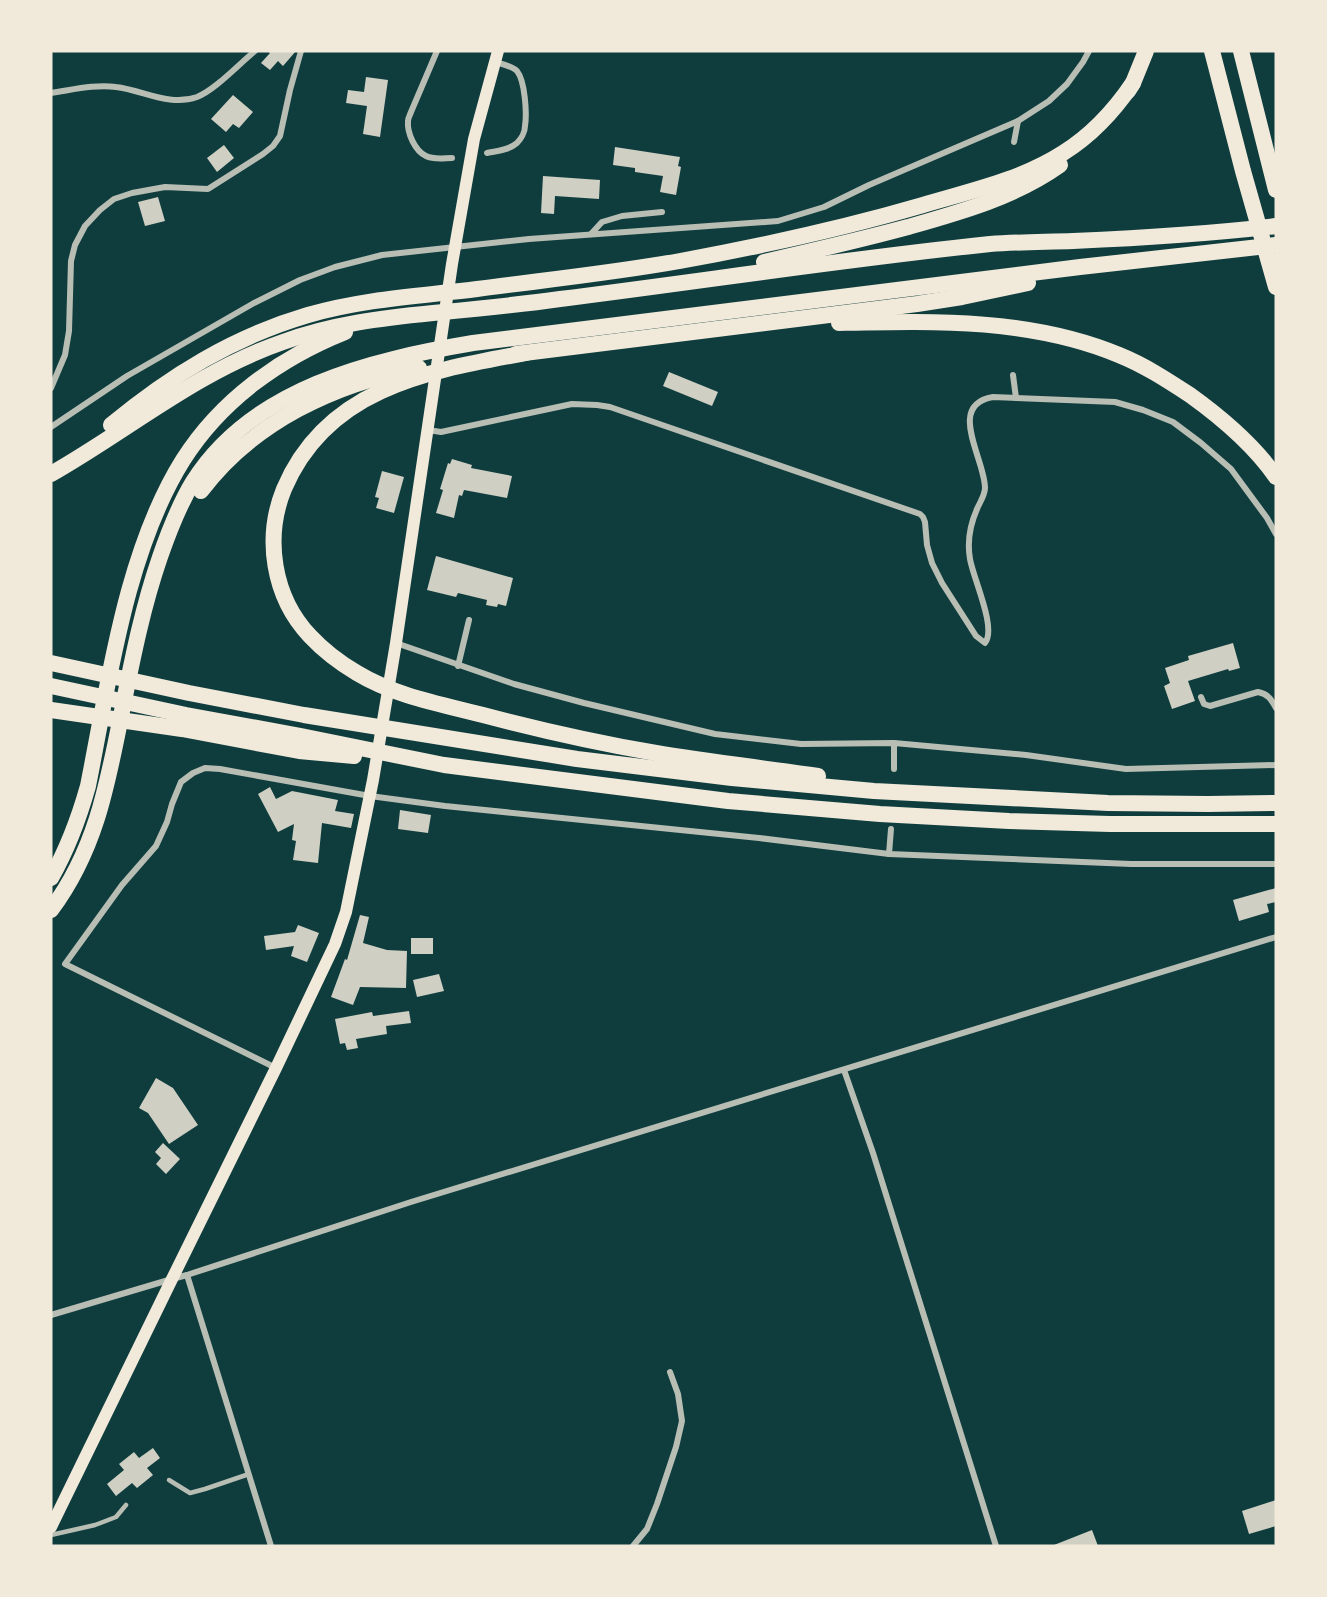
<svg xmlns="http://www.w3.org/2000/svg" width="1327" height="1597" viewBox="0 0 1327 1597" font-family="'Golos Text',sans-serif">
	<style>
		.building { fill: #cfcfc3 }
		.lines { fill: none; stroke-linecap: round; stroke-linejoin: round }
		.service { stroke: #b8beb3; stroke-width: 4.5 }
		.minor { stroke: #b8beb3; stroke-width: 6 }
		.secondary { stroke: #f1e9da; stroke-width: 12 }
		.motorway { stroke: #f1e9da; stroke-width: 16 }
	</style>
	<rect width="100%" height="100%" fill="#0f3d3e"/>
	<g class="building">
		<polygon points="267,51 296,51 283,66 278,61 270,70 261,63 270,53"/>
		<polygon points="366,77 388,80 380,137 363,134 367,106 346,103 348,90 364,92"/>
		<polygon points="233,95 253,112 239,128 233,124 226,132 211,119"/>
		<polygon points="224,145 234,158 217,172 207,158"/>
		<polygon points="615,147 680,157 678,166 681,167 676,195 660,192 663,176 635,172 635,168 613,165"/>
		<polygon points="543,176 600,180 599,199 555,196 554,214 541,213"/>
		<polygon points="158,197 165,221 145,226 138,202"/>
		<polygon points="669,372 718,392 712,406 663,386"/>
		<polygon points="452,459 472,465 471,468 512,476 507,498 464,490 462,496 459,495 454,518 436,513 443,490 440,489 448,463 450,464"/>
		<polygon points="382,471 404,477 394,513 376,508 379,498 375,497"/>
		<polygon points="436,556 513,578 506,606 498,604 497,607 486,605 487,600 458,593 456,597 427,590"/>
		<polygon points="1233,643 1240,668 1229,671 1228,669 1188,681 1195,701 1172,709 1164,686 1170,683 1165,668 1189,660 1188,656"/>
		<polygon points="270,787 276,799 292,791 338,800 335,811 354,814 351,828 322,823 318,863 293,860 296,841 292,840 294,824 278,832 258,794"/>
		<polygon points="400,810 431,815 428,833 398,829"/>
		<polygon points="1276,888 1276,902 1267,904 1269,912 1239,921 1233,900"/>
		<polygon points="360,915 369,917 363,943 387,950 407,951 406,988 360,987 353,1005 331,997 345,959 347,960"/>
		<polygon points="298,925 319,933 307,962 291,956 294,946 266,950 264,936 295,932"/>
		<rect x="411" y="938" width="22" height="16"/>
		<polygon points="439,974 444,991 417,997 413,980"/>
		<polygon points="409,1011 411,1023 386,1026 387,1034 356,1039 358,1048 347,1050 345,1043 340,1044 335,1019 372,1012 373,1016"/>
		<polygon points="156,1078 173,1088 198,1125 169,1144 148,1113 139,1108"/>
		<polygon points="163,1143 180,1159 166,1174 156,1164 161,1158 155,1152"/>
		<polygon points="153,1448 160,1458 147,1468 153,1475 137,1488 132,1483 116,1496 107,1484 124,1470 119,1464 134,1452 139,1458"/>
		<polygon points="1276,1500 1276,1526 1249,1534 1242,1511"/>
		<polygon points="1092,1530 1098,1546 1054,1546 1054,1545"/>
	</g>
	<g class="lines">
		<g class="service">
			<polyline points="169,1480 190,1493 205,1489 249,1474"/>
			<polyline points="51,1535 95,1525 116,1517 126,1505"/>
		</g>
		<g class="minor">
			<path d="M 437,51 L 411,112 C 410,115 408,118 408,121 C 407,133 415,151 426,156 C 434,160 444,158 452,158"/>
			<path d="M 51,93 C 72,90 95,84 116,87 C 143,90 169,107 197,97 C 215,90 239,64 255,51"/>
			<polyline points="1014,142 1018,121"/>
			<path d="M 487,153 C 497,151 509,150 517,143 C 521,139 525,132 525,126 C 527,113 525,81 517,71 C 512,66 502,64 496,62"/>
			<polyline points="591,234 602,222 622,216 662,212"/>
			<polyline points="1013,375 1016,398"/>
			<polyline points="51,388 65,355 69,331 71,261 75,245 85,226 100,210 114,199 132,193 165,187 208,189 263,154 273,146 280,136 290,90 301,51"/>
			<polyline points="51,427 127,376 254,303 300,280 335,267 382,255 529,239 778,221 824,207 869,185 1018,121 1049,101 1067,84 1083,62 1089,51"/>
			<path d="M 428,430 L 441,432 L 572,404 L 597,405 L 610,407 L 920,514 L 923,517 L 925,522 L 927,545 L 932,563 L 942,583 L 976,636 L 985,643 C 997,628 973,578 970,559 C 967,542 970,525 977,509 C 980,502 985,495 985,488 C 985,459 946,405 993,397 L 1115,402 L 1143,410 L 1173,422 L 1201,443 L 1231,469 L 1267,518 L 1276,534"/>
			<polyline points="396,643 514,684 584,703 715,734 801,744 894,743 1026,755 1126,769 1276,765"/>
			<polyline points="458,666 469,620"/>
			<path d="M 1201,697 L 1204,704 L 1210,706 L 1258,692 C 1268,694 1271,699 1276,708"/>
			<polyline points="894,743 894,769"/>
			<polyline points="889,854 891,829"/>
			<polyline points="276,1068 65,964 122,885 156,846 167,822 172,804 181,782 193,773 205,768 220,769 370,796 445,806 759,838 889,854 1131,864 1276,864"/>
			<polyline points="844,1070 873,1153 996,1546"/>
			<polyline points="187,1275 271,1546"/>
			<polyline points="51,1315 172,1279 187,1275 411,1202 1276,937"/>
			<polyline points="633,1546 647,1529 657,1504 676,1447 682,1421 678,1394 670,1372"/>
		</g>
		<polyline class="secondary" points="51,1527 172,1279 276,1068 335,944 346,912 373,780 396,643 452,264 474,139 498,51"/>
		<g class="motorway">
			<polyline points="1212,51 1243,171 1276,287"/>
			<polyline points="1241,51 1276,190"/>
			<polyline points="1128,91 1133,83 1146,51"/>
			<path d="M 764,262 C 812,251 860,240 908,227 C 961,212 1015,197 1060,165"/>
			<path d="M 839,323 C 933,321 1030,318 1119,355 C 1144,365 1167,380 1190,395 C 1222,418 1254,445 1276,477"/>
			<path d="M 526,353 C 429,371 327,387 284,489 C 264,538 273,597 310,636 C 324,651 340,663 357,673 C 395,696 440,704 483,715 C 540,730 598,743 656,753 C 710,762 764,768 818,776"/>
			<polyline points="516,354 917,304 962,297 1028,283"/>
			<path d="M 111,425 C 170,376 233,337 308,315 C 363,299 420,296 477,289 C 545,280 613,273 680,261 C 762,246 844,228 923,205 C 970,191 1021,180 1063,153 C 1092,135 1114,111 1133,83"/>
			<path d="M 51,474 C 130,429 196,372 283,342 C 332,324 382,318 433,313 C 475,309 518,305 560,299 C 703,281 846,259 990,244 C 1017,242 1045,242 1073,241 C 1141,238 1208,234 1276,226"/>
			<path d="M 201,491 C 253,422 335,383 419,368"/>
			<polyline points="51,663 189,693 304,715 577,759 732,778 874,791 1108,803 1208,804 1276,803"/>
			<polyline points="51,686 186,715 301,736 444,765 728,801 880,814 1009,821 1110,824 1276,824"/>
			<polyline points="51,710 182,729 299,751 354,756"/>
			<path d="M 51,878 C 68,848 79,818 88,786 C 109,681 126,551 183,460 C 221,400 280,358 345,332"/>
			<path d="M 51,910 C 95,851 107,787 121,716 C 132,661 142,609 160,557 C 169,531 179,505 193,482 C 252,388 371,360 473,343 L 1080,267 L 1276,245"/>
		</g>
	</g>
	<rect width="1327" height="1597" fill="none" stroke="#f1e9da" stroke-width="105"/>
</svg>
